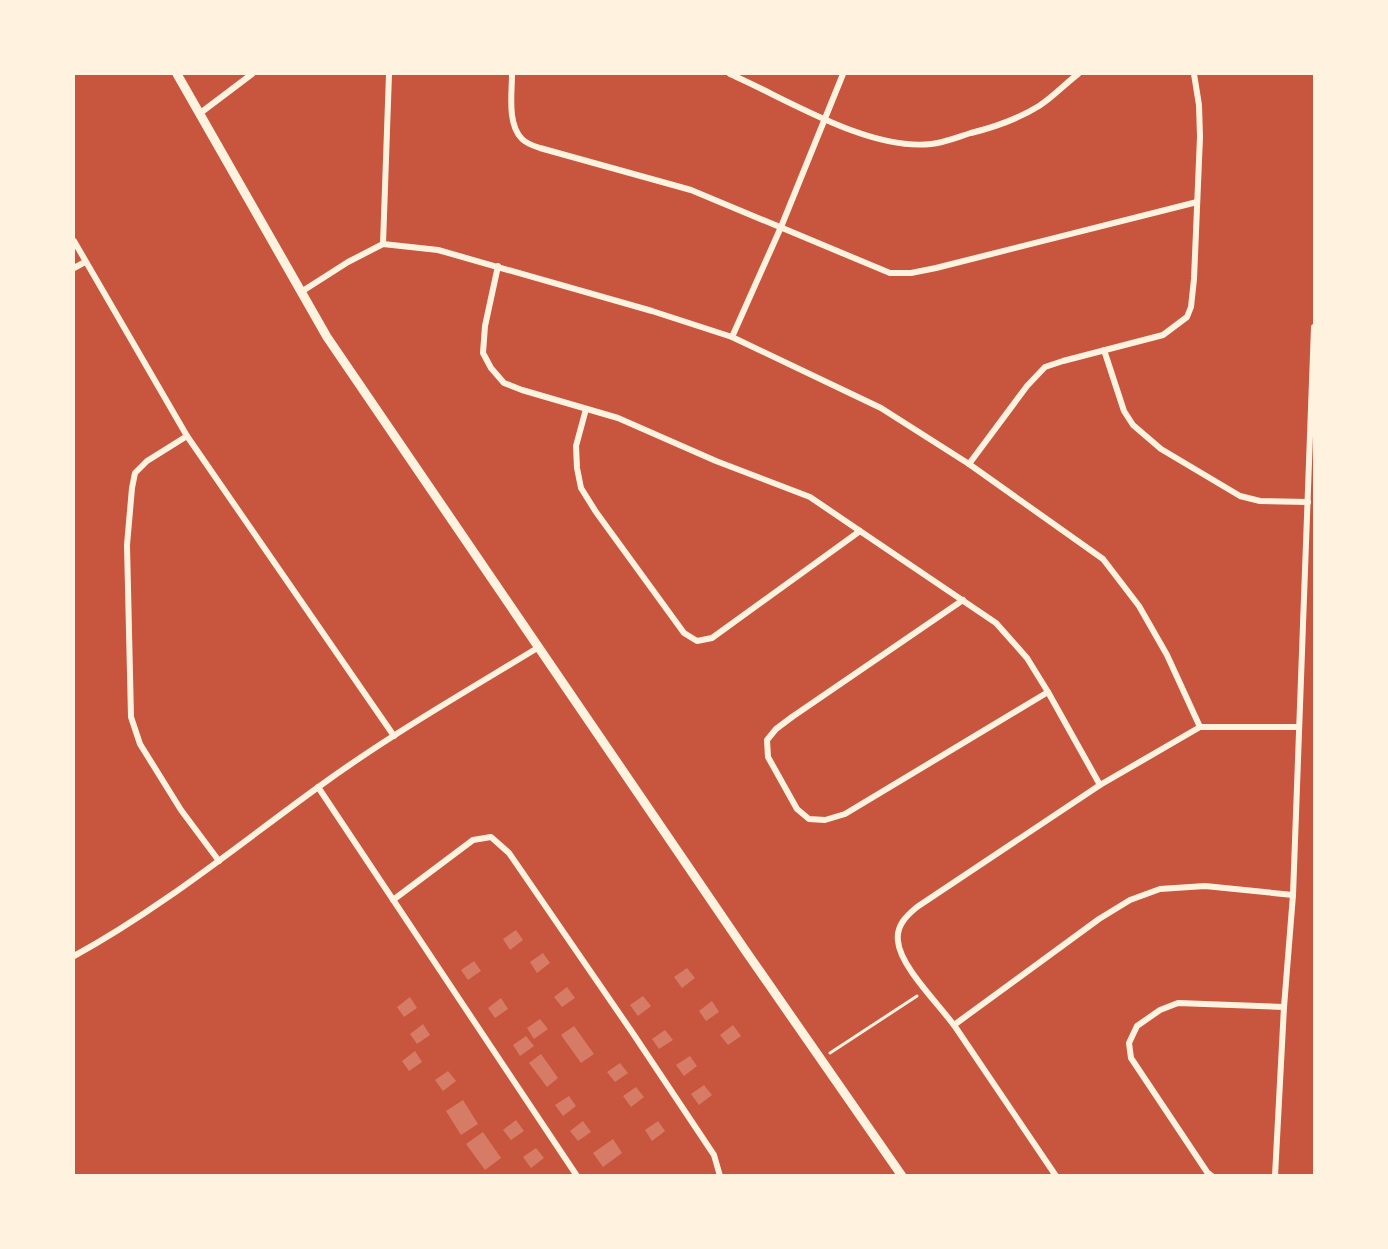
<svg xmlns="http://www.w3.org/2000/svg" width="1388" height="1249" viewBox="0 0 1388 1249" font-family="Arial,sans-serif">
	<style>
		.building { fill: #d67c66 }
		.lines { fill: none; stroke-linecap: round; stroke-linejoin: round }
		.path { stroke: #fff3e0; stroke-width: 3 }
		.minor { stroke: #fff3e0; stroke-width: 6 }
		.tertiary { stroke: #fff3e0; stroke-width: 9 }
	</style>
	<rect width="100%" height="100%" fill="#c8553d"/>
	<g class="building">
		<polygon points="516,930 523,940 510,950 503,939"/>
		<polygon points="543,953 550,963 537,973 530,962"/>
		<polygon points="474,961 481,971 468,980 461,970"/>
		<polygon points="687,968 695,978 682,988 674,977"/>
		<polygon points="567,987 575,998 562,1007 554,997"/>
		<polygon points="643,996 651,1006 638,1016 630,1005"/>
		<polygon points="410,997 417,1008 404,1017 397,1007"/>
		<polygon points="501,998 508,1009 495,1018 488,1008"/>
		<polygon points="712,1001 719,1012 706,1021 699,1011"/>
		<polygon points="540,1019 548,1029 534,1039 527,1028"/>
		<polygon points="423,1024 430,1035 417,1044 410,1034"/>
		<polygon points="733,1025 741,1036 728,1045 720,1035"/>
		<polygon points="574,1026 594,1054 581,1063 561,1035"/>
		<polygon points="665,1030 673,1040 659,1049 652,1039"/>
		<polygon points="526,1036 534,1046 520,1056 513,1045"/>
		<polygon points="415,1051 422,1062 409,1071 402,1061"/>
		<polygon points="541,1054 558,1078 547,1087 529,1063"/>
		<polygon points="690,1056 697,1066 684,1076 676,1065"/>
		<polygon points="620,1063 628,1073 615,1082 607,1072"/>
		<polygon points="448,1071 456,1081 443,1091 435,1080"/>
		<polygon points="704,1085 712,1095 699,1105 691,1094"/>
		<polygon points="636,1087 644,1097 631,1107 623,1096"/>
		<polygon points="569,1096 576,1106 563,1116 555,1105"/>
		<polygon points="463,1100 478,1124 461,1135 446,1111"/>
		<polygon points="516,1120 524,1131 511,1140 503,1130"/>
		<polygon points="583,1121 591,1132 578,1141 570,1131"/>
		<polygon points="658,1121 665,1131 652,1141 645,1130"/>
		<polygon points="483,1132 501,1158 485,1170 466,1144"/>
		<polygon points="613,1139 622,1153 603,1167 593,1153"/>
		<polygon points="536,1148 544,1158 531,1168 523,1157"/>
	</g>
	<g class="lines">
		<polyline class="path" points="830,1053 917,996"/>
		<g class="minor">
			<path d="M 512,74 C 512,93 507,124 522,139 C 527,144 534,146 540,148 L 691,190 L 890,273 L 911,273 L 936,268 L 1197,202"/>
			<path d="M 730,74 C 787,99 868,151 931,144 C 944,143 958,137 971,133 C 995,127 1018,119 1039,106 C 1053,97 1065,84 1078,74"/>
			<polyline points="199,114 252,74"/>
			<polyline points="74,241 187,436 394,736"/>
			<polyline points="383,244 389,74"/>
			<polyline points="498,266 485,326 483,353 491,368 504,383 522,390 618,418 716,461 810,497 860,531 996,623 1027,658 1048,692 1100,785"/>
			<polyline points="74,268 85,262"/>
			<polyline points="301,292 348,262 383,244 438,250 652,311 732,337 881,408 969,464 1103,559 1139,606 1167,655 1200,727"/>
			<polyline points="732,337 781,227 843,74"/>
			<polyline points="1104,350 1124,411 1133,425 1161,449 1240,496 1260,501 1308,502"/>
			<polyline points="586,409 576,446 577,468 581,488 596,512 684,633 697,641 712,638 860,531"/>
			<polyline points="187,436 147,461 135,473 132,488 127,545 131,717 140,744 181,810 219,861"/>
			<polyline points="969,464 1027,386 1045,367 1063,361 1163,335 1187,317 1191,307 1194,279 1200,137 1199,105 1194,74"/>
			<polyline points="963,600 792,717 776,729 767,740 768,757 797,809 809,819 825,820 845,814 1048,692"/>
			<polyline points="318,787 577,1176"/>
			<polyline points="393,900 473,840 491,837 509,853 632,1032 714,1155 720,1176"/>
			<path d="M 74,956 C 160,909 237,846 317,788 C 388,736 465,692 539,647"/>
			<polyline points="954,1025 1099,919 1130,900 1160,889 1205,886 1293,895"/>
			<path d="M 1056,1176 C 1022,1126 989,1077 956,1028 C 940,1005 900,967 898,941 C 896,926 906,916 917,907 L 1100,785 L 1200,727 L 1298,727"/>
			<polyline points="1212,1176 1207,1172 1131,1058 1129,1043 1137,1026 1160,1010 1178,1003 1284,1007"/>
			<polyline points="1275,1176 1284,1007 1293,895 1314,327"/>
		</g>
		<polyline class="tertiary" points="177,74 327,337 745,950 902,1176"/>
	</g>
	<rect width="1388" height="1249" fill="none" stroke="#fff3e0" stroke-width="150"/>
</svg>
